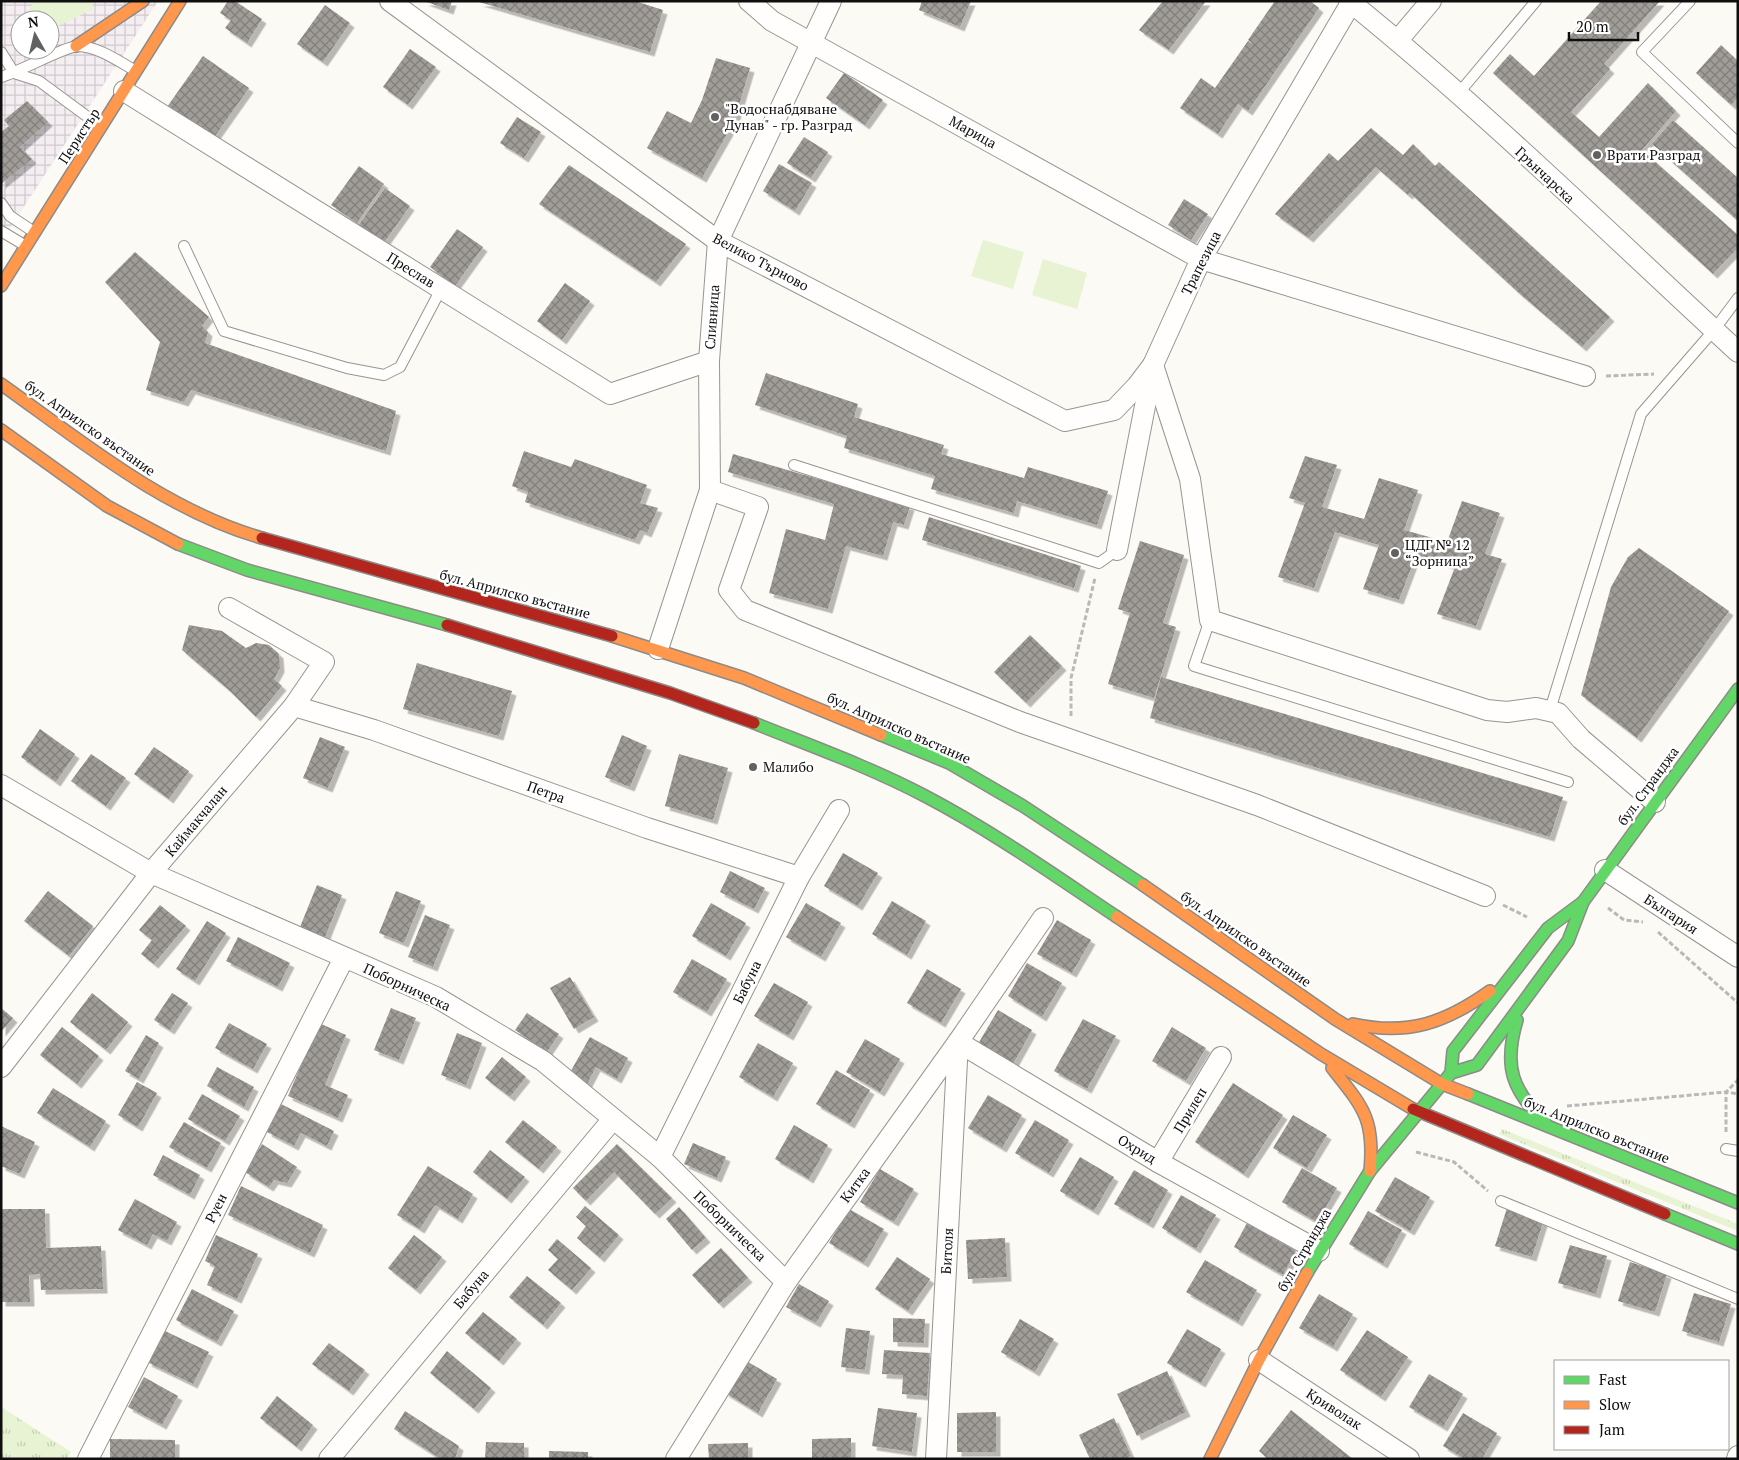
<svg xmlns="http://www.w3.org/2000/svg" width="1739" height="1460" viewBox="0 0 1739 1460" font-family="'PT Serif',serif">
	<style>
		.industrial { fill: url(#industrial-grid); fill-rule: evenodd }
		.grass { fill: url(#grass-tufts) }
		.park { fill: #e7f3d2 }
		.building { fill: url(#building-cross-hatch); filter: url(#shadow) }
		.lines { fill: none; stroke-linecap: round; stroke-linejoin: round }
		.lane-casing { stroke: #969592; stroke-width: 12 }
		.street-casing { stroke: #969592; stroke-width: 22 }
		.fast-casing { stroke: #8c8b89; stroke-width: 14 }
		.slow-casing { stroke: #8c8b89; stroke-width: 14 }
		.jam-casing { stroke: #8c8b89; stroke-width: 14 }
		.path { stroke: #b9b9b8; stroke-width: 3; stroke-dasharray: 5 2.5; stroke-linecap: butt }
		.lane { stroke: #fffefd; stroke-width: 10 }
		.street { stroke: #fffefd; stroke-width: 20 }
		.fast { stroke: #63d668; stroke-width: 11 }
		.slow { stroke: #ff974d; stroke-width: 11 }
		.jam { stroke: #b3261e; stroke-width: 11 }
		.poi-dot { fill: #62615f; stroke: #fff; stroke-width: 2 }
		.labels { text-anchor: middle; stroke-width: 5; stroke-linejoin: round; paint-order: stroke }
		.poi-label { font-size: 14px; fill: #0f0f0f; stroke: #fff; text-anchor: start }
		.street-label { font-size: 14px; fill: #0f0f0f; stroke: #fff }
	</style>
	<defs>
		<pattern id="industrial-grid" width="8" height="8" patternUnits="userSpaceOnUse" patternTransform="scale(1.25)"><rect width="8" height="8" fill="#f4edf1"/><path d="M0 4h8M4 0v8" fill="none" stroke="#d0cacd"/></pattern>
		<pattern id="grass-tufts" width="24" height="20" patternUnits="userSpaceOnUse" patternTransform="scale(1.25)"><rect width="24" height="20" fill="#e7f3d2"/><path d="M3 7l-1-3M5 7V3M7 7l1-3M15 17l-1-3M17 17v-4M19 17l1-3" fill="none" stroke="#c5cfb3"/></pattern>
		<pattern id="building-cross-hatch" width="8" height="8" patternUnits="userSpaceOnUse" patternTransform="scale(1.25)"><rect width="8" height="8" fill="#a09d99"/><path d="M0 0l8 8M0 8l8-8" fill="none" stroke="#817e7b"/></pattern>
		<filter id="shadow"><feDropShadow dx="4.5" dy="4.5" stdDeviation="0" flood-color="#0004"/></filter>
	</defs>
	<rect width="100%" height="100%" fill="#fcfaf4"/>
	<path class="industrial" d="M 1,1 L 158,1 L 1,242 ZM 20,20 L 50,20 L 50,50 L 20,50 Z"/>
	<g class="grass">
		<polygon points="1502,1129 1738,1224 1738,1231 1499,1134"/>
		<polygon points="1,1407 71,1452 67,1459 1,1459"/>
	</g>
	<g class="park">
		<polygon points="34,1 92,1 93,9 50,30 50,20 23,20"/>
		<polygon points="983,240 1024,252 1013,289 971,276"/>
		<polygon points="1043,259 1087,273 1077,309 1032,295"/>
	</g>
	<g class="building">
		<polygon points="228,1 235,1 262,19 247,43 225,28 231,20 220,13"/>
		<polygon points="424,1 452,1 449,10"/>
		<polygon points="635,1 663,10 650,52 479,2"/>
		<polygon points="922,1 971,1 960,27 919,10"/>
		<polygon points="1163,1 1206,1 1169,50 1139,30"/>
		<polygon points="1275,1 1310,1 1319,8 1248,111 1238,104 1218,134 1180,108 1201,78 1215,88 1248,41 1253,44 1248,40"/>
		<polygon points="1601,1 1660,1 1604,64 1610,69 1571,112 1599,137 1648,83 1676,111 1642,150 1738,235 1738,248 1713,274 1493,73 1510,54 1534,76"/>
		<polygon points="325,5 350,23 323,62 297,44"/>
		<polygon points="1721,45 1738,61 1738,98 1731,105 1696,73"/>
		<polygon points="410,49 436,67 408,105 383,87"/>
		<polygon points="203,56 249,88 213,139 167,107"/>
		<polygon points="716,58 750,68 734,122 702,178 647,148 667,111 691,123 702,100"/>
		<polygon points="844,73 883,100 865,125 826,98"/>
		<polygon points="27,101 48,122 20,147 32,159 1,184 1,132 9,126 4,120"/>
		<polygon points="517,117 541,132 524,158 500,143"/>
		<polygon points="1673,120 1738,178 1738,221 1652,144"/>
		<polygon points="1371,128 1403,155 1413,144 1435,166 1439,162 1610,317 1582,347 1520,294 1410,193 1408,195 1376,167 1309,238 1275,214 1329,153 1338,161"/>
		<polygon points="804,137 828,152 811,178 787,163"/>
		<polygon points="779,164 812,183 795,211 763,191"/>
		<polygon points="569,165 686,244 656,282 539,204"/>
		<polygon points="359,166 384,184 357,223 331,205"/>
		<polygon points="385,188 410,206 383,244 358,226"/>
		<polygon points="1184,199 1208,214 1191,240 1168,225"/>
		<polygon points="457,229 483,247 455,286 430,267"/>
		<polygon points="135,252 209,317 202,326 208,332 205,343 396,411 386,451 191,390 184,402 146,390 160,342 105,282"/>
		<polygon points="565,283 590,301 562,340 537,321"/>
		<polygon points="766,373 858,404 854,417 944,445 941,454 1024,478 1028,467 1108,491 1097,525 1017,501 1014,513 931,489 935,476 844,448 847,436 755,405"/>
		<polygon points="524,451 571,467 575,459 647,485 640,503 658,508 647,533 640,530 635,540 525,502 528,492 512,486"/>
		<polygon points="733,454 910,506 904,525 893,522 883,556 846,546 828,609 769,593 786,529 825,540 834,504 728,472"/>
		<polygon points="1305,456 1337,465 1322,507 1364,519 1379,478 1418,490 1404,530 1447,542 1462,501 1500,513 1485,554 1502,559 1476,626 1437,614 1455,567 1416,555 1399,600 1363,589 1379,545 1335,532 1314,588 1278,577 1305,503 1289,498"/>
		<polygon points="929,517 1081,566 1074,588 922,540"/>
		<polygon points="1140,541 1184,555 1163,623 1176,627 1154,698 1108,684 1130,613 1118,609"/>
		<polygon points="1639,548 1729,611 1637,738 1581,695 1611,587 1628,557"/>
		<polygon points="189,625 222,631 246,648 256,643 269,645 279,654 280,668 274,679 282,686 256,717 230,691 182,650"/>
		<polygon points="1030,635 1062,666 1026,703 994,672"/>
		<polygon points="417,663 512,691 499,736 403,709"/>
		<polygon points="1161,677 1563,797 1550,837 1150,718"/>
		<polygon points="40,729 75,754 56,782 21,757"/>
		<polygon points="622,735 647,746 630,787 605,777"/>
		<polygon points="320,737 345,747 328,788 303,778"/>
		<polygon points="154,747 189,771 169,799 134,774"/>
		<polygon points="91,754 126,778 106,806 71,781"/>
		<polygon points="679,754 728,768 713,820 665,806"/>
		<polygon points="843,853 878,873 858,906 824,886"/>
		<polygon points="730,871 765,888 754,909 720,892"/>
		<polygon points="317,885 342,895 325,937 300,927"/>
		<polygon points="48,891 93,926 69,956 24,921"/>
		<polygon points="396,891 421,901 404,943 379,933"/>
		<polygon points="892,901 926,921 907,955 872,934"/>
		<polygon points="711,903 746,923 726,956 692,936"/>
		<polygon points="806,903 841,923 821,957 786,937"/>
		<polygon points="160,905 186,926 154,964 141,954 152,940 139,930"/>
		<polygon points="425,915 450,925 433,967 408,957"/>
		<polygon points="1057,920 1091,940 1072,973 1037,954"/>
		<polygon points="207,921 226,933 195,981 176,969"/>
		<polygon points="238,937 290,963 278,987 226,961"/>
		<polygon points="692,959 727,979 707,1012 673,992"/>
		<polygon points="1027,963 1062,983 1042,1017 1008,996"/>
		<polygon points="927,969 961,989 941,1023 907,1003"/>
		<polygon points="570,977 594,1017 574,1029 550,988"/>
		<polygon points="774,983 808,1002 789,1036 754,1016"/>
		<polygon points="92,993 128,1022 106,1050 70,1022"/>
		<polygon points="172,993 188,1003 170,1030 154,1020"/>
		<polygon points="1,1008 13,1018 1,1032"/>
		<polygon points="391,1008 416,1018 399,1060 374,1050"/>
		<polygon points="998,1010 1032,1030 1013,1064 978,1044"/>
		<polygon points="527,1013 559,1034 547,1052 515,1030"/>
		<polygon points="1083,1019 1116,1036 1087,1089 1054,1071"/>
		<polygon points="229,1023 267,1044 253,1069 215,1048"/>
		<polygon points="319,1023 346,1035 325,1085 348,1095 338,1118 288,1096"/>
		<polygon points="62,1027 99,1056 77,1084 40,1055"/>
		<polygon points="1172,1027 1206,1048 1186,1081 1152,1061"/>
		<polygon points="457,1033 482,1043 466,1085 441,1075"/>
		<polygon points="146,1035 159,1043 139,1079 125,1071"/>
		<polygon points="590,1037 628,1058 617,1079 596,1067 586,1086 568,1076"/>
		<polygon points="865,1039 900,1059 880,1092 846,1072"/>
		<polygon points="758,1043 793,1063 773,1097 739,1077"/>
		<polygon points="502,1057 526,1077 510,1097 485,1078"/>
		<polygon points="217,1067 254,1087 244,1107 207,1086"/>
		<polygon points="836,1070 870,1090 850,1124 816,1104"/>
		<polygon points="137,1082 157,1093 138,1127 118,1115"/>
		<polygon points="1233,1083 1283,1115 1244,1174 1195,1142"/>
		<polygon points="53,1088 106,1121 90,1147 37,1113"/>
		<polygon points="202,1094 240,1116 225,1141 188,1119"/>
		<polygon points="988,1095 1022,1115 1002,1148 968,1128"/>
		<polygon points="281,1104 334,1131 327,1146 301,1133 294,1146 267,1132"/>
		<polygon points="1293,1115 1327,1135 1307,1168 1273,1148"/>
		<polygon points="523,1120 557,1147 539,1169 505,1142"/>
		<polygon points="1035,1120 1069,1140 1049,1173 1015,1153"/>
		<polygon points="184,1122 221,1143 207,1168 169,1147"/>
		<polygon points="794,1125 828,1145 809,1179 775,1159"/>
		<polygon points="1,1126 35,1142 20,1174 1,1166"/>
		<polygon points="693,1143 726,1157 717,1178 684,1164"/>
		<polygon points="262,1144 297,1167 287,1183 274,1180 269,1187 245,1172"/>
		<polygon points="617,1144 672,1198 655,1214 614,1172 586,1201 573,1188"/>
		<polygon points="490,1150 525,1177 507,1199 473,1172"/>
		<polygon points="163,1155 200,1175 190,1195 153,1175"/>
		<polygon points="1080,1157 1114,1177 1094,1211 1060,1191"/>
		<polygon points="428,1166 473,1194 458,1219 435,1205 420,1229 397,1215"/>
		<polygon points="1302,1168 1337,1188 1317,1222 1282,1202"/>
		<polygon points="880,1169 914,1189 894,1222 860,1202"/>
		<polygon points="1134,1170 1168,1190 1149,1224 1114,1204"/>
		<polygon points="1395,1177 1430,1197 1410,1231 1375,1211"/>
		<polygon points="241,1186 323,1225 310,1253 228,1215"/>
		<polygon points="1181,1195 1216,1215 1196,1249 1162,1228"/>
		<polygon points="135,1199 177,1222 167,1241 153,1234 147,1245 118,1230"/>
		<polygon points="585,1206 619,1235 600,1258 577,1238 586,1226 576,1217"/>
		<polygon points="679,1207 706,1238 692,1250 666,1219"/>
		<polygon points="1507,1208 1544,1219 1532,1257 1495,1246"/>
		<polygon points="2,1209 45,1209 46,1248 101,1246 103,1289 41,1290 40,1274 29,1275 30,1302 1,1302"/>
		<polygon points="849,1209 884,1229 864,1263 829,1243"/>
		<polygon points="1368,1211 1402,1230 1383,1264 1349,1244"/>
		<polygon points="1247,1223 1296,1251 1283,1275 1234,1247"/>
		<polygon points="216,1235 258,1254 237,1299 207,1285 215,1266 205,1261"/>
		<polygon points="414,1235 442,1257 416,1290 388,1268"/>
		<polygon points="1005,1238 1007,1277 968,1279 966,1240"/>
		<polygon points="557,1239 591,1268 572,1290 548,1270 558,1259 548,1250"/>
		<polygon points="1570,1245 1607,1256 1596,1294 1558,1283"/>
		<polygon points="721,1248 748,1278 719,1304 692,1275"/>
		<polygon points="897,1257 930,1279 908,1311 875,1289"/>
		<polygon points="1205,1260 1257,1290 1238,1322 1186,1292"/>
		<polygon points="1630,1262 1667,1274 1655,1312 1618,1301"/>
		<polygon points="527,1276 561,1303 543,1325 509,1297"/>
		<polygon points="799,1284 829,1301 816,1323 786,1307"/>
		<polygon points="192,1289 234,1311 217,1342 176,1320"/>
		<polygon points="1694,1293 1731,1304 1719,1342 1682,1331"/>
		<polygon points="1319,1294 1353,1314 1333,1347 1299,1328"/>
		<polygon points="483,1312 517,1339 499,1361 465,1333"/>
		<polygon points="893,1318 925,1319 924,1343 893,1342"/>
		<polygon points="1020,1319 1054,1339 1035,1372 1001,1352"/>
		<polygon points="846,1328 870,1331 865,1370 841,1367"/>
		<polygon points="1187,1329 1221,1349 1201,1383 1167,1363"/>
		<polygon points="163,1330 209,1352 193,1384 147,1362"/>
		<polygon points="1367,1330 1408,1357 1381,1397 1340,1370"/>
		<polygon points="329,1343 365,1370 349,1391 312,1364"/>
		<polygon points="884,1350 930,1353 927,1396 902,1394 903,1375 882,1374"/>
		<polygon points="447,1351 491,1388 474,1409 430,1373"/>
		<polygon points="743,1359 777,1379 758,1413 724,1392"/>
		<polygon points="1167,1371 1186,1412 1137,1436 1117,1394"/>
		<polygon points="1429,1374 1463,1394 1443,1427 1409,1407"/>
		<polygon points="144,1377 178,1396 162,1425 128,1407"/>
		<polygon points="277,1396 313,1425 297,1447 260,1418"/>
		<polygon points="878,1408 917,1413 912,1452 872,1446"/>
		<polygon points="1291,1410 1353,1459 1268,1459 1259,1451"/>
		<polygon points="405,1411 459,1446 455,1459 441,1459 394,1429"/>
		<polygon points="996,1412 996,1452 957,1452 957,1413"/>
		<polygon points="1463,1413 1497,1433 1482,1459 1465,1459 1443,1446"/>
		<polygon points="1114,1418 1131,1456 1125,1459 1090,1459 1079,1435"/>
		<polygon points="851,1438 851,1459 812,1459 812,1439"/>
		<polygon points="110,1439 175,1440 175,1459 110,1459"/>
		<polygon points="486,1442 524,1443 524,1459 485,1459"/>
		<polygon points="748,1443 748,1459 709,1459 708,1444"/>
		<polygon points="549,1451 588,1452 588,1459 549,1459"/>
	</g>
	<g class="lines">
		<defs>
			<g id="lane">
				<polyline points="1690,1 1642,52 1738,143"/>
				<polyline points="1,52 14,73 39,81 100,126"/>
				<path d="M 1,77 C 19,72 66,46 78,46 C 99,47 118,61 136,71"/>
				<polyline points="1458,94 1536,1"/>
				<polyline points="1,203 10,216 34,232"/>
				<polyline points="1,231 26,246"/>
				<polyline points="184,246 224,331 347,368 384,375 400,367 441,289"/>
				<polyline points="794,465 1099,563 1117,550"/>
				<polyline points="1210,620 1194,666 1568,782"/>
				<polyline points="1550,710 1641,414 1714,330 1738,298"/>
				<polyline points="1726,1149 1738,1151"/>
				<polyline points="1501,1201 1738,1299"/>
			</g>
			<g id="street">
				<polyline points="390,1 718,241 1065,421 1114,410 1137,386 1153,365"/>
				<polyline points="749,1 772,21 1201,259 1585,376"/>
				<path d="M 1349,1 C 1485,111 1610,234 1738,352"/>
				<polyline points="1398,40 1431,1"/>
				<polyline points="124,91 610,394 709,361"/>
				<polyline points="1153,365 1190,479 1210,620 1487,710 1507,712 1536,708 1558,713 1581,739 1655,802"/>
				<polyline points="710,490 758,507 729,590 745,610 1020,722 1257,805 1485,896"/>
				<polyline points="1117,550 1153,365 1201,259 1351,3"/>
				<polyline points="658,649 710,490 709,361 718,241 831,1"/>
				<polyline points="294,706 374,730 647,828 799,877"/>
				<polyline points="1,785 151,873 436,997 543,1061 660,1157 786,1282"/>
				<polyline points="1605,870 1738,957"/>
				<polyline points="1,1067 151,873 294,706 324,662 229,608"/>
				<polyline points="660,1157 799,877 839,810"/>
				<polyline points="1158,1162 1221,1057"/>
				<polyline points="1259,1360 1409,1459"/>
				<polyline points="88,1459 344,958"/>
				<polyline points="329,1459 613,1119"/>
				<polyline points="676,1459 786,1282 958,1042 1043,918"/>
				<polyline points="936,1459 958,1042 1158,1162 1319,1251"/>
				<polyline points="1737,1459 1738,1456"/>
			</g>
			<g id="fast">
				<polyline points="178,544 247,570 447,625"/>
				<path d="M 754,723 C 811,746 870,767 925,796 C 992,831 1054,875 1117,917"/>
				<polyline points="881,735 949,763 1023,806 1143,885"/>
				<path d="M 1517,1020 C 1503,1067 1512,1090 1546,1124"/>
				<polyline points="1451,1073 1477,1065 1568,941 1583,902 1738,689"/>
				<polyline points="1468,1094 1738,1203"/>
				<polyline points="1665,1214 1738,1244"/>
				<polyline points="1307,1273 1370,1171 1451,1073 1453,1051 1548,928 1583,902"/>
			</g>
			<g id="slow">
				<polyline points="76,46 143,1"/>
				<polyline points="1,286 180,1"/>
				<path d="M 1,384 C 81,441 166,511 262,538"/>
				<polyline points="1,430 107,506 178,544"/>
				<polyline points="612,636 744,678 881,735"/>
				<polyline points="1143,885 1335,1019 1442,1084 1468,1094"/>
				<polyline points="1117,917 1321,1054 1413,1109"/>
				<path d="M 1353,1024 C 1408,1036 1445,1023 1490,991"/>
				<path d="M 1332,1068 C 1363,1107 1375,1119 1370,1171"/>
				<polyline points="1210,1459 1259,1360 1307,1273"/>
			</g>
			<g id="jam">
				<polyline points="262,538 612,636"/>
				<polyline points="447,625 670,693 754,723"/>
				<polyline points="1413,1109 1665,1214"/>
			</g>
		</defs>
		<use href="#lane" class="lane-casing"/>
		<use href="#street" class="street-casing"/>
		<use href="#fast" class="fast-casing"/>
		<use href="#slow" class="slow-casing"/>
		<use href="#jam" class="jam-casing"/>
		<g class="path">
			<polyline points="1606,376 1654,374"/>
			<polyline points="1071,716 1071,678 1095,578"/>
			<polyline points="1503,905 1527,917"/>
			<polyline points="1608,908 1624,920 1643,922"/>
			<polyline points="1658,932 1738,1003"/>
			<polyline points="1567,1106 1726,1092 1738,1080"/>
			<polyline points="1726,1132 1726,1092 1738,1094"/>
			<polyline points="1416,1152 1454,1162 1488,1191"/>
		</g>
		<use href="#lane" class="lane"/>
		<use href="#street" class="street"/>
		<use href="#fast" class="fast"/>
		<use href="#slow" class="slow"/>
		<use href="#jam" class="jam"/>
	</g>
	<g class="poi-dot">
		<circle cx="715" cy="117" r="5"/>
		<circle cx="1597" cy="155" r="5"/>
		<circle cx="1395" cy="553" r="5"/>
		<circle cx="753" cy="767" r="5"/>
	</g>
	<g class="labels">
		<g class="poi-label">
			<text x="725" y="114">"Водоснабдяване<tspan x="725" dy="16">Дунав" - гр. Разград</tspan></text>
			<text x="1607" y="160">Врати Разград</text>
			<text x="1405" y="550">ЦДГ № 12<tspan x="1405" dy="16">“Зорница”</tspan></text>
			<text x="763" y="772">Малибо</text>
		</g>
		<g class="street-label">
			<text transform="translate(973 132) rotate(29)" y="5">Марица</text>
			<text transform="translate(79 136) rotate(-57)" y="5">Перистър</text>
			<text transform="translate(1545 175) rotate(43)" y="5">Грънчарска</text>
			<text transform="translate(761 262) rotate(28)" y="5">Велико Търново</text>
			<text transform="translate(1201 263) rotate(-63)" y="5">Трапезица</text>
			<text transform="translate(411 270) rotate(32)" y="5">Преслав</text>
			<text transform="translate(712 317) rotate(-86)" y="5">Сливница</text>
			<text transform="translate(90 428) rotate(35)" y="5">бул. Априлско въстание</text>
			<text transform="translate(515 594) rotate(15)" y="5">бул. Априлско въстание</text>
			<text transform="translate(899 728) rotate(24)" y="5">бул. Априлско въстание</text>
			<text transform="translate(1648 786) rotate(-54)" y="5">бул. Странджа</text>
			<text transform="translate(546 792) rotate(20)" y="5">Петра</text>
			<text transform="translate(196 821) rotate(-50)" y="5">Каймакчалан</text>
			<text transform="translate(1671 914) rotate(33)" y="5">България</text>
			<text transform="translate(1246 939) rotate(35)" y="5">бул. Априлско въстание</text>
			<text transform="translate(747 982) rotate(-64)" y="5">Бабуна</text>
			<text transform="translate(407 987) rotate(25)" y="5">Поборническа</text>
			<text transform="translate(1190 1110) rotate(-59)" y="5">Прилеп</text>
			<text transform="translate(1597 1130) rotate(22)" y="5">бул. Априлско въстание</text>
			<text transform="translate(1137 1149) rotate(31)" y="5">Охрид</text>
			<text transform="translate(855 1185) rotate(-54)" y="5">Китка</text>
			<text transform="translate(216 1208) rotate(-63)" y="5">Руен</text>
			<text transform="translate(730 1226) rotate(44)" y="5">Поборническа</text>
			<text transform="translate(1304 1250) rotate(-60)" y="5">бул. Странджа</text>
			<text transform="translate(947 1251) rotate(-87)" y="5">Битоля</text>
			<text transform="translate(471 1289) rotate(-50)" y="5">Бабуна</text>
			<text transform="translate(1334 1409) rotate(33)" y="5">Криволак</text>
		</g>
	</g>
	<rect width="1739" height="1460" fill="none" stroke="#0f0f0f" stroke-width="5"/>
	<rect x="1554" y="1360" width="175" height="90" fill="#ffffff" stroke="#9f9f9f"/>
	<rect x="1564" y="1376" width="25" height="8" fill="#63d668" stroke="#9f9f9f"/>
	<text x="1599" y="1385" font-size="15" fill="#0f0f0f">Fast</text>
	<rect x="1564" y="1401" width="25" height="8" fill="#ff974d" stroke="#9f9f9f"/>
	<text x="1599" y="1410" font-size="15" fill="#0f0f0f">Slow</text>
	<rect x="1564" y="1426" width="25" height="8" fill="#b3261e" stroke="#9f9f9f"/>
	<text x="1599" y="1435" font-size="15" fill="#0f0f0f">Jam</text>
	<g transform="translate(35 35) rotate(352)"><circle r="24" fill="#ffffff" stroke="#9f9f9f"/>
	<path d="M0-4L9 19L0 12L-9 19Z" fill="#62615f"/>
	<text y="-8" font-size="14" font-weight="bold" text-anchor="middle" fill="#0f0f0f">N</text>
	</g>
	<path d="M1569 32v8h69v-8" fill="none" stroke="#0f0f0f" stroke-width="2.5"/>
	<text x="1576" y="32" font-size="15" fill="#0f0f0f" stroke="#ffffff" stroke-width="4" paint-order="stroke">20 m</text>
</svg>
